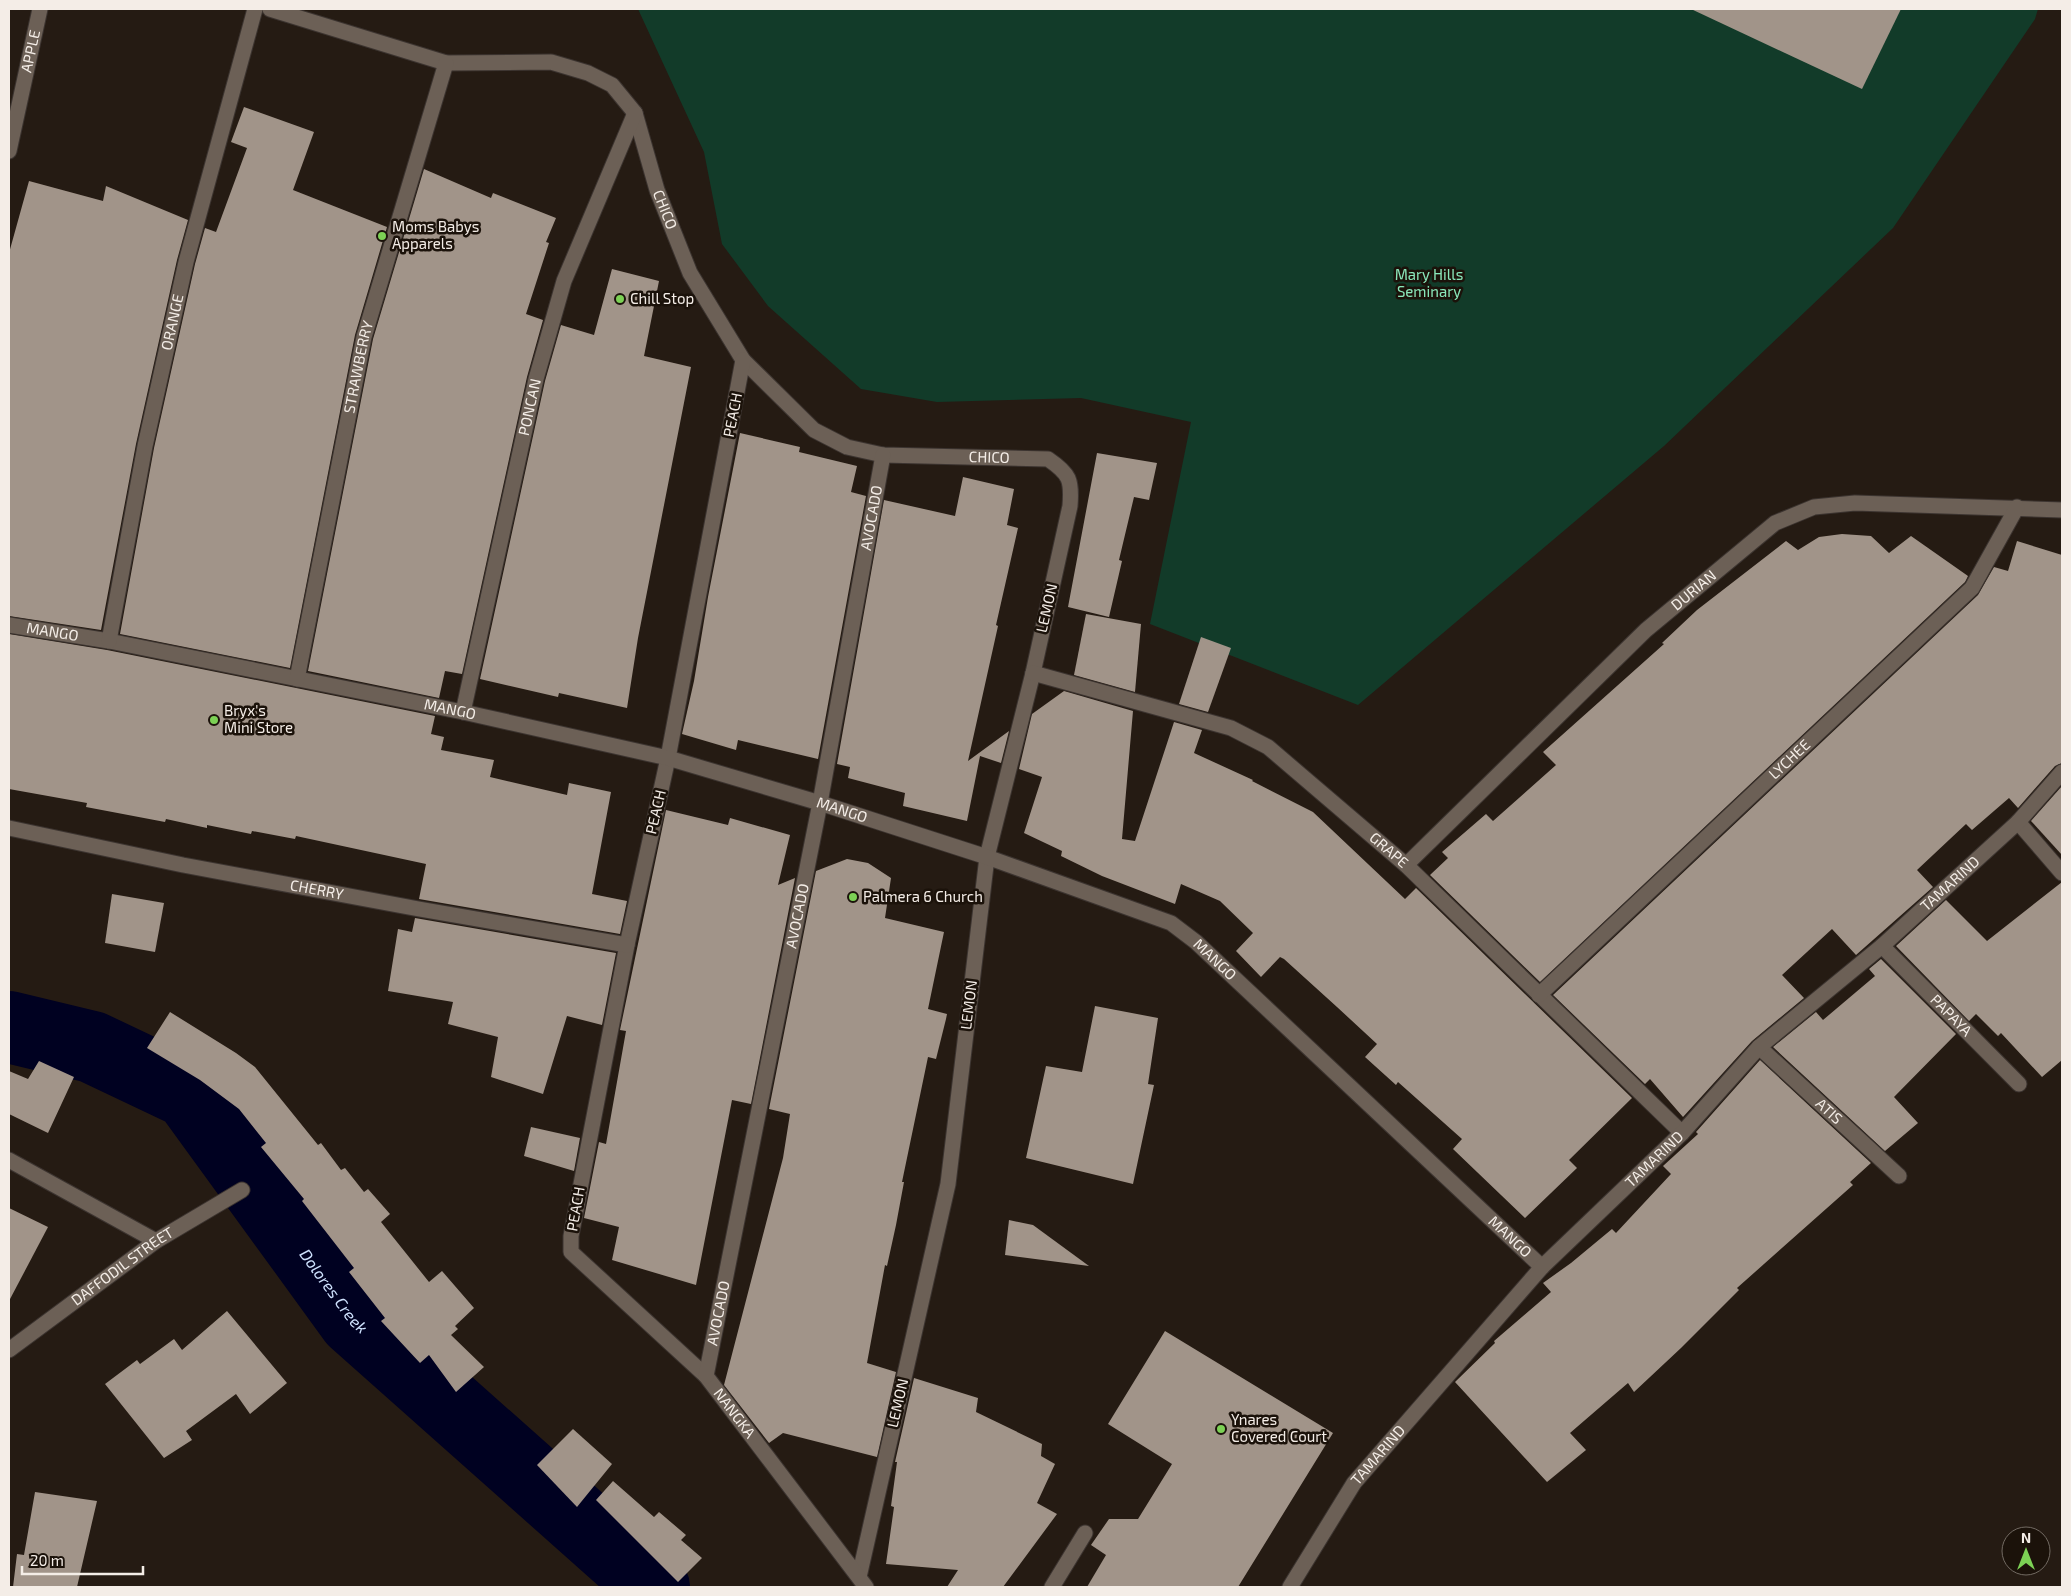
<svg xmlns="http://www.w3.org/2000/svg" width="2071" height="1596" viewBox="0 0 2071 1596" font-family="'Exo 2',sans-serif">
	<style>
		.green { fill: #123b29 }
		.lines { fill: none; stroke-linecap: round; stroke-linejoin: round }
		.river { stroke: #000121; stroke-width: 72 }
		.building { fill: #a19489 }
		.minor-casing { stroke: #3c3430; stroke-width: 17 }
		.minor { stroke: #6c6056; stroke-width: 15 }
		.poi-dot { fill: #7cd155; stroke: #1b120a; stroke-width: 2 }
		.labels { text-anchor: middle; stroke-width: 5; stroke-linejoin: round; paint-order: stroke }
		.street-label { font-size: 15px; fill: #f4ede7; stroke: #1b120a }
		.poi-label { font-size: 15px; fill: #f4ede7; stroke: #1b120a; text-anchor: start }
		.park-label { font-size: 15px; fill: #8ae7ba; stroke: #1b120a }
		.water-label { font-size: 16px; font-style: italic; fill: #cee2fe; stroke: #1b120a }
	</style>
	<rect width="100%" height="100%" fill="#251b13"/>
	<polygon class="green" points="638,9 2038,9 2035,19 1893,228 1664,446 1358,705 1150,624 1191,422 1081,398 937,402 861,389 768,306 722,244 704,152"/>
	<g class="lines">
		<path class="river" id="s1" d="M 9,1027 L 92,1047 L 189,1093 L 354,1320 L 654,1587"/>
	</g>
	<g class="building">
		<polygon points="1691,9 1901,9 1862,89"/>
		<polygon points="244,107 314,132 293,190 387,227 355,335 290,668 120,634 154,448 195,264 205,228 216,232 247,148 231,142"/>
		<polygon points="424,169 491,198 493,193 556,218 546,242 549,243 526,314 543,320 527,377 462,674 445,671 439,698 308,671 373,339"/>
		<polygon points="29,181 103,201 106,186 188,220 177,260 136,444 101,630 9,616 9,253"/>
		<polygon points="612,269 659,281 644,356 691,367 638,638 627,708 559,693 558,697 480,679 545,381 561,325 594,335"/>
		<polygon points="740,433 800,447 799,452 857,466 851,492 866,496 818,759 738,740 736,750 682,734 694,681 708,597"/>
		<polygon points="1097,453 1157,463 1149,500 1134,497 1119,560 1122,561 1109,617 1068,607"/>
		<polygon points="963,477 1014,489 1007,525 1018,528 996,625 998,626 968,761 1009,731 1001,763 980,756 967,821 903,806 905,793 848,778 850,767 837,764 884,500 955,516"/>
		<polygon points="1842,534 1871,536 1889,553 1911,536 1968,576 1965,582 1540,982 1430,875 1448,858 1442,852 1486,814 1493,821 1556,765 1543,752 1664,644 1662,643 1697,610 1786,541 1798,550 1819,537"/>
		<polygon points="2017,541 2062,555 2062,763 2055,766 2018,808 2009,798 1972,830 1966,824 1917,870 1933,887 1856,955 1832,929 1782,975 1804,998 1752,1041 1683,1117 1650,1079 1645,1084 1553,995 1978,595 1994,567 2008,571"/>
		<polygon points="1086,614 1141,624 1135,692 1074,675"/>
		<polygon points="9,634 107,650 435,716 431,734 444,737 441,750 494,760 490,777 567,795 569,783 611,792 592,894 627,901 620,934 419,899 426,864 296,836 295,839 252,831 251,834 207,825 207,828 166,819 165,822 86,807 87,803 9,789"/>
		<polygon points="1201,637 1231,648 1208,712 1179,704"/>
		<polygon points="1064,691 1133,711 1122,839 1135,841 1174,722 1202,730 1194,753 1253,780 1252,781 1313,812 1405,899 1416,888 1632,1098 1569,1160 1577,1168 1525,1218 1453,1149 1462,1139 1398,1082 1396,1085 1365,1057 1377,1044 1337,1007 1284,959 1280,957 1261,977 1236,951 1253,933 1220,901 1181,884 1175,904 1102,876 1061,856 1062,851 1024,833 1042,777 1019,769 1032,714"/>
		<polygon points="2062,786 2062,855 2031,821"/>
		<polygon points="666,810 728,825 730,818 790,835 778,885 795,878 751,1104 732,1100 696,1285 612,1260 619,1227 584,1218 599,1142 606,1144 626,1031 620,1030"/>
		<polygon points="847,859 868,863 891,878 885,918 944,932 928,1009 947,1014 946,1019 936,1059 928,1057 902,1182 904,1182 896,1225 887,1266 885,1265 867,1363 896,1372 877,1457 783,1433 769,1443 724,1385 783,1158 790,1114 769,1109 816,871"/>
		<polygon points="2062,882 2062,1060 2042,1077 2001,1033 1998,1036 1976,1014 1969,1021 1896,946 1946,900 1987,941"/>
		<polygon points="112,894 164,903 155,952 105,943"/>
		<polygon points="415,918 616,953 602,1025 567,1016 543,1094 491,1077 498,1037 448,1024 453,1002 388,991 398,929 412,932"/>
		<polygon points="1881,959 1956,1034 1894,1097 1918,1123 1885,1151 1773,1047 1816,1012 1823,1020 1875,976 1869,969"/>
		<polygon points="1095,1006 1158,1018 1148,1084 1154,1085 1133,1184 1026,1158 1046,1066 1082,1072"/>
		<polygon points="170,1012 236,1053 255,1067 318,1145 321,1143 341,1170 345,1168 364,1192 368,1189 390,1214 381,1222 429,1282 442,1271 474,1308 455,1326 458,1329 451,1335 484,1367 456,1392 429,1355 420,1363 381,1321 385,1318 349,1272 354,1268 302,1201 304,1199 261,1147 266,1143 239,1109 200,1080 147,1048"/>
		<polygon points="1760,1060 1871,1163 1850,1182 1853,1185 1737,1288 1739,1290 1681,1348 1634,1392 1628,1383 1570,1433 1586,1450 1547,1482 1455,1382 1495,1343 1494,1341 1551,1292 1543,1283 1571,1263 1612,1229 1616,1233 1671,1174 1663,1166 1698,1134 1696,1132"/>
		<polygon points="39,1061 74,1077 48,1133 9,1114 9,1071 28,1079"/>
		<polygon points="531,1127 580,1138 574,1171 524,1156"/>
		<polygon points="9,1208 48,1227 9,1301"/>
		<polygon points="1009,1220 1033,1225 1089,1266 1005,1255"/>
		<polygon points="227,1311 287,1383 250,1414 236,1394 186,1431 192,1440 164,1458 105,1384 137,1360 140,1364 174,1339 182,1350"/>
		<polygon points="1165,1331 1333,1433 1238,1587 1087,1587 1106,1555 1091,1545 1109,1519 1138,1519 1172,1464 1108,1424"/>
		<polygon points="914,1378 978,1398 976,1412 1042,1444 1041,1456 1055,1464 1037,1503 1057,1514 1003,1587 947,1587 958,1570 886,1564 894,1507 891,1506 897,1462 895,1462"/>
		<polygon points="573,1429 612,1464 577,1507 537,1465"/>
		<polygon points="613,1481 654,1517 659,1512 686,1535 681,1540 702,1558 678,1582 596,1500"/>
		<polygon points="35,1492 97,1501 77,1587 13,1587 17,1554 24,1555"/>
	</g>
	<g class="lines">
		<defs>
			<g id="minor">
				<path id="s2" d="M 270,9 L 446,63 L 551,62 L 588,73 L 612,85 L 635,113 L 657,190 L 690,273 L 743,360 L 814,430 L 847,447 L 883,455 L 1048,459 C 1070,474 1072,480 1070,506 L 1033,673 L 987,857 L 948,1184 L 859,1577"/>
				<path id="s3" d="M 9,151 L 40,9"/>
				<path id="s4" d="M 743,360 L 668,758 L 627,945 L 571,1236 L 571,1252 L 706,1376 L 866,1587"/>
				<path id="s5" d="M 9,625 L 109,641 L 463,712 L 668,758 L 820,803 L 987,857 L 1171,923 L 1196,942 L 1542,1267"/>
				<path id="s6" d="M 109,641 L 145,446 L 186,262 L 255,9"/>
				<path id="s7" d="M 1033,673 L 1231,728 L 1268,747 L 1406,865 L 1682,1133"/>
				<path id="s8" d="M 297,679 L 364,337 L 446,63"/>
				<path id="s9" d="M 463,712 L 536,379 L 564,281 L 635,113"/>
				<polyline points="2018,822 2062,873"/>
				<path id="s10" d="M 9,828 L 183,865 L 419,909 L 627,945"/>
				<path id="s11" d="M 1406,865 L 1646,630 L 1775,523 L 1814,507 L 1855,503 L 2062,510"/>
				<path id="s12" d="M 1882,946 L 2019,1084"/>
				<path id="s13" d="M 1539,995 L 1972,588 L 2017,507"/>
				<path id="s14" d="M 1759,1047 L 1899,1176"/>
				<polyline points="9,1160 156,1241"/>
				<path id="s15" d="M 9,1350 L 156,1241 L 242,1190"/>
				<path id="s16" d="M 706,1376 L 820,803 L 883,455"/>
				<polyline points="1052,1587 1085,1533"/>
				<path id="s17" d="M 1290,1587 L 1354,1483 L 1542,1267 L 1682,1133 L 1759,1047 L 1882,946 L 2018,822 L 2062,772"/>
			</g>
		</defs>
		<use href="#minor" class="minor-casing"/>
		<use href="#minor" class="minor"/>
	</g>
	<g class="poi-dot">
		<circle cx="382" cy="236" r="5"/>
		<circle cx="620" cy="299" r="5"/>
		<circle cx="214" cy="720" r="5"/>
		<circle cx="853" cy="897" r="5"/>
		<circle cx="1221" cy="1429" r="5"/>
	</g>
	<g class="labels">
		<g class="street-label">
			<text dy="5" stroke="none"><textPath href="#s3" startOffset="102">APPLE</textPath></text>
			<text dy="5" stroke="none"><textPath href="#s2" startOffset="492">CHICO</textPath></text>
			<text dy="5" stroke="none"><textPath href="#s6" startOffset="325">ORANGE</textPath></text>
			<text dy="5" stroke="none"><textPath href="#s8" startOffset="318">STRAWBERRY</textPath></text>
			<text dy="5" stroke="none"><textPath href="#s9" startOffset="312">PONCAN</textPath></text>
			<text transform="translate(733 415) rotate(-79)" y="5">PEACH</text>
			<text dy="5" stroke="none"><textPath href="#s2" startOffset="942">CHICO</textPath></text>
			<text dy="5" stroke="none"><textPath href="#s16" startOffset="874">AVOCADO</textPath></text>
			<text dy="5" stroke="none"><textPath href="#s11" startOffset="398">DURIAN</textPath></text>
			<text transform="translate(1047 608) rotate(-77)" y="5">LEMON</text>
			<text dy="5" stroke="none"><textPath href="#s5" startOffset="44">MANGO</textPath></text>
			<text dy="5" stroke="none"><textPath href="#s5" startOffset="449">MANGO</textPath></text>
			<text dy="5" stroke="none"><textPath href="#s13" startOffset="344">LYCHEE</textPath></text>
			<text dy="5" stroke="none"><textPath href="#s5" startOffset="854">MANGO</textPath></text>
			<text transform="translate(656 812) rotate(-77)" y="5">PEACH</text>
			<text dy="5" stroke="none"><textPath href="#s7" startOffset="406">GRAPE</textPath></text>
			<text dy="5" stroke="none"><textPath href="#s17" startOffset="969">TAMARIND</textPath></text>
			<text dy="5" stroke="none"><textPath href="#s10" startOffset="314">CHERRY</textPath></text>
			<text dy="5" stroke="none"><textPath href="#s16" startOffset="469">AVOCADO</textPath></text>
			<text dy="5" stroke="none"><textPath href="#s5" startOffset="1259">MANGO</textPath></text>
			<text transform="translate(969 1005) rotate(-83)" y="5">LEMON</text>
			<text dy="5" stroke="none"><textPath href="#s12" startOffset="98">PAPAYA</textPath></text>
			<text dy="5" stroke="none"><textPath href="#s14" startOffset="95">ATIS</textPath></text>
			<text dy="5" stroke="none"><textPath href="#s17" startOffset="564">TAMARIND</textPath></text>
			<text transform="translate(576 1209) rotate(-80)" y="5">PEACH</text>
			<text dy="5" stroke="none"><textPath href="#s5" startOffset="1664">MANGO</textPath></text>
			<text dy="5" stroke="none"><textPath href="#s15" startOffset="141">DAFFODIL STREET</textPath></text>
			<text dy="5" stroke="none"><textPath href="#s16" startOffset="64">AVOCADO</textPath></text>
			<text transform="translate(898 1403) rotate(-77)" y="5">LEMON</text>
			<text dy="5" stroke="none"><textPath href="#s4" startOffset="1139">NANGKA</textPath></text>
			<text dy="5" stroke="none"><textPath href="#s17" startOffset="159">TAMARIND</textPath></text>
		</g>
		<g class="poi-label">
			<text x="392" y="232">Moms Babys<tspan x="392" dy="17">Apparels</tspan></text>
			<text x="630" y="304">Chill Stop</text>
			<text x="224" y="716">Bryx's<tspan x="224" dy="17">Mini Store</tspan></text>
			<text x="863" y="902">Palmera 6 Church</text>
			<text x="1231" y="1425">Ynares<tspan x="1231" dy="17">Covered Court</tspan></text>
		</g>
		<g class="park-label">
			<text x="1429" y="280">Mary Hills<tspan x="1429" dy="17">Seminary</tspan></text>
		</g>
		<g class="water-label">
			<text dy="6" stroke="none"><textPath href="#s1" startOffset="438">Dolores Creek</textPath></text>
		</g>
	</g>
	<rect width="2071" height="1596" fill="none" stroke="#f4ede7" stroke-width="20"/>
	<g transform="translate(2026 1551)"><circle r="24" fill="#1b120a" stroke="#726a62"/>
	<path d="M0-4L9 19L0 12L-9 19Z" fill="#7cd155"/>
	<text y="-8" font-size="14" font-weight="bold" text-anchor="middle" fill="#f4ede7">N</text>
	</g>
	<path d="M22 1566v8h121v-8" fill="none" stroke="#f4ede7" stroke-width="2.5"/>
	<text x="30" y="1566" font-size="15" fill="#f4ede7" stroke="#1b120a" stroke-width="4" paint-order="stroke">20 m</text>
</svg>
